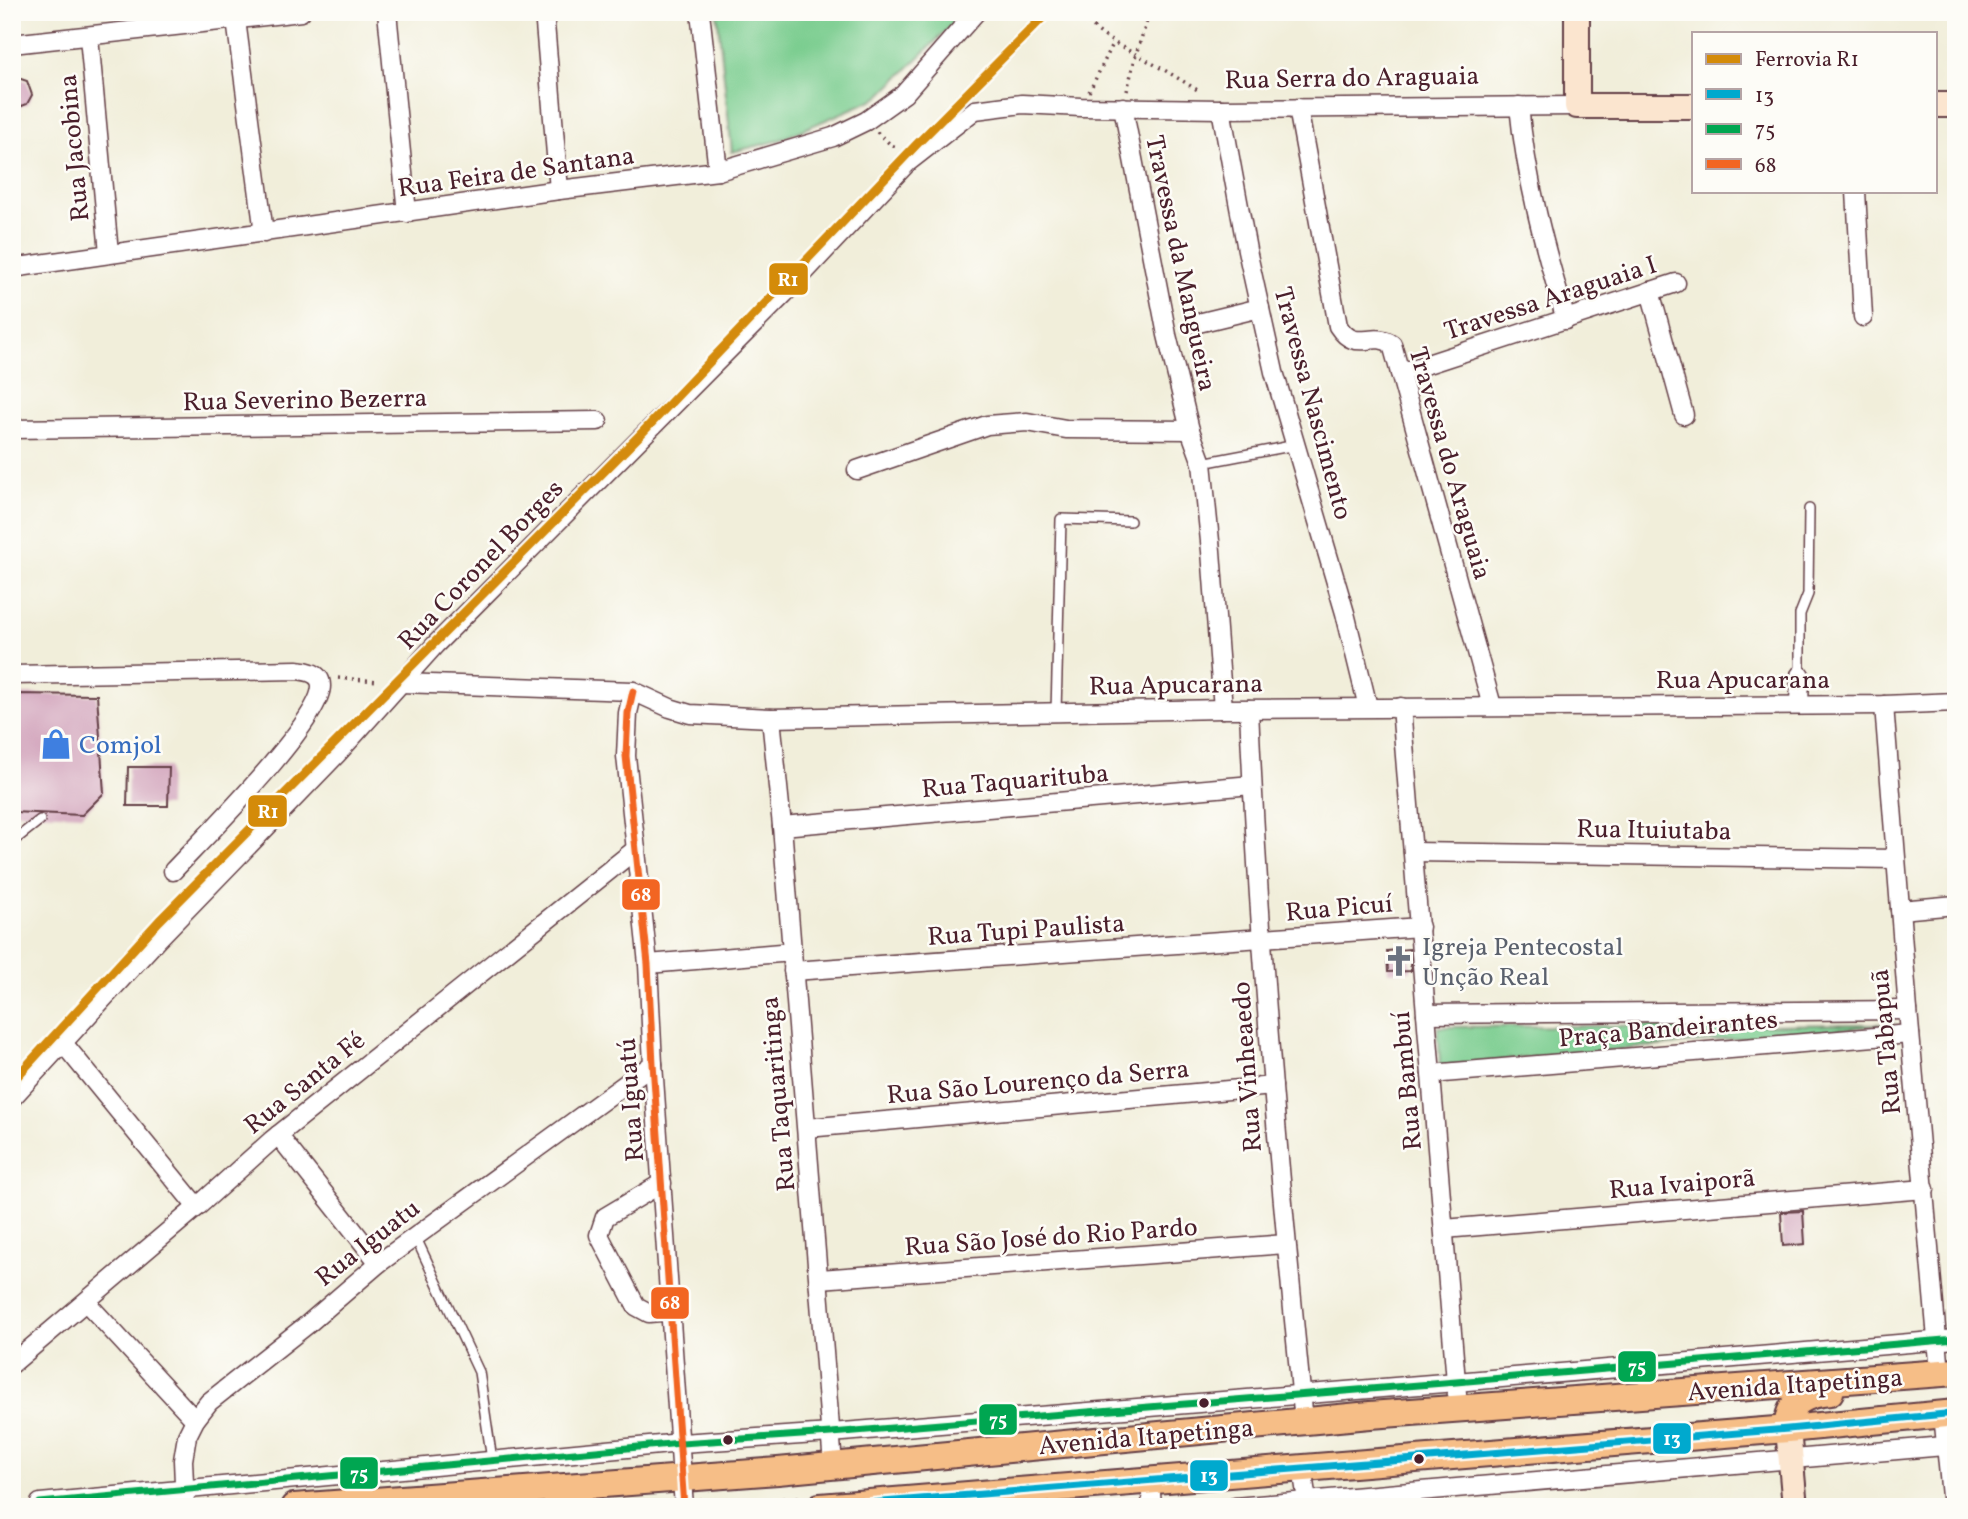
<svg xmlns="http://www.w3.org/2000/svg" width="1968" height="1519" viewBox="0 0 1968 1519" font-family="Vollkorn,serif">
	<style>
		.green { fill: #7bcd90; stroke: #62765e; stroke-width: 2 }
		.building { fill: #d3a6bd }
		.lines { fill: none; stroke-linecap: round; stroke-linejoin: round }
		.lane-casing { stroke: #633e45; stroke-width: 12 }
		.street-casing { stroke: #633e45; stroke-width: 21 }
		.secondary-casing { stroke: #633e45; stroke-width: 28 }
		.primary-casing { stroke: #633e45; stroke-width: 30 }
		.path { stroke: #633e45; stroke-width: 3.5; stroke-dasharray: 2 5; stroke-linecap: butt }
		.lane { stroke: #fff; stroke-width: 9 }
		.street { stroke: #fff; stroke-width: 18 }
		.secondary { stroke: #fbe5cf; stroke-width: 24 }
		.primary { stroke: #f6be87; stroke-width: 26 }
		.bus-1-casing { stroke: #fdfcf7; stroke-width: 12 }
		.bus-2-casing { stroke: #fdfcf7; stroke-width: 12 }
		.bus-3-casing { stroke: #fdfcf7; stroke-width: 12 }
		.bus-1 { stroke: #00a9ce; stroke-width: 7 }
		.bus-2 { stroke: #00a651; stroke-width: 7 }
		.bus-3 { stroke: #f26522; stroke-width: 7 }
		.rail-1-casing { stroke: #fdfcf7; stroke-width: 14 }
		.rail-1 { stroke: #d48b09; stroke-width: 9 }
		.bus-dot { fill: #4a1f2b; stroke: #fdfcf7; stroke-width: 2.5 }
		.labels { text-anchor: middle; stroke-width: 5; stroke-linejoin: round; paint-order: stroke }
		.street-label { font-size: 26px; fill: #4a1f2b; stroke: #fdfcf7 }
		.shop-label { font-size: 26px; fill: #366cbe; stroke: #fdfcf7; text-anchor: start }
		.worship-label { font-size: 26px; fill: #5b616d; stroke: #fdfcf7; text-anchor: start }
		.line-badge { stroke: #fdfcf7; stroke-width: 2.5 }
		.badge-label { font-size: 19px; text-anchor: middle; font-weight: bold; fill: #fff }
	</style>
	<rect width="100%" height="100%" fill="#fdfcf7"/>
	<filter id="ink" filterUnits="userSpaceOnUse"><feTurbulence type="fractalNoise" baseFrequency=".0143" numOctaves="2"/><feDisplacementMap in="SourceGraphic" scale="14" xChannelSelector="R" yChannelSelector="G"/><feConvolveMatrix kernelMatrix="1 2 1 2 8 2 1 2 1" color-interpolation-filters="sRGB"/></filter>
	<filter id="wash" filterUnits="userSpaceOnUse"><feTurbulence type="fractalNoise" baseFrequency=".00686" numOctaves="4" result="noise"/><feDisplacementMap in="SourceGraphic" scale="28" xChannelSelector="R" yChannelSelector="G"/><feGaussianBlur stdDeviation="1.57" result="paint"/><feColorMatrix in="noise" values="0 0 0 0 0 0 0 0 0 0 0 0 0 0 0 0 0 1.4 0 .05"/><feComposite in="paint" operator="in"/></filter>
	<g filter="url(#wash)">
		<rect width="100%" height="100%" fill="#f1eeda"/>
		<g class="green">
			<polygon points="717,12 965,12 879,97 777,141 732,152"/>
			<polygon points="1896,1024 1440,1066 1438,1027"/>
		</g>
		<g id="blocks">
			<g class="building">
				<polygon points="12,76 27,81 32,95 27,104 12,110"/>
				<polygon points="12,694 97,695 104,793 82,815 12,812"/>
				<polygon points="128,767 169,767 168,806 127,806"/>
				<polygon points="1409,949 1411,971 1388,972 1387,951"/>
				<polygon points="1803,1211 1805,1244 1783,1246 1781,1212"/>
			</g>
		</g>
	</g>
	<g filter="url(#ink)">
		<use href="#blocks" fill-opacity="0" stroke="#633e45" stroke-width="2"/>
		<g class="lines">
			<defs>
				<g id="lane">
					<polyline points="1202,463 1296,445"/>
					<polyline points="1800,675 1800,614 1808,594 1809,509"/>
					<polyline points="1056,712 1061,519 1130,521"/>
					<polyline points="12,842 40,820"/>
					<polyline points="415,1236 479,1372 492,1460"/>
				</g>
				<g id="street">
					<polyline points="387,12 407,213"/>
					<polyline points="544,12 559,190"/>
					<polyline points="700,12 718,171"/>
					<polyline points="236,20 264,233"/>
					<polyline points="89,37 109,253"/>
					<polyline points="12,44 301,12"/>
					<path d="M 1519,106 C 1526,179 1545,249 1566,320"/>
					<polyline points="1123,107 1167,335 1190,430 1202,463 1211,551 1223,709"/>
					<path d="M 1298,108 L 1338,326 C 1356,354 1372,330 1392,344 L 1492,706"/>
					<polyline points="1221,109 1247,250 1274,372 1345,613 1368,707"/>
					<polyline points="1856,191 1863,317"/>
					<polyline points="12,268 559,190 718,171 833,137 866,121 904,94 976,12"/>
					<polyline points="1650,291 1684,415"/>
					<polyline points="1194,324 1260,308"/>
					<polyline points="1400,373 1676,283"/>
					<polyline points="12,429 598,421"/>
					<polyline points="857,470 987,425 1027,422 1066,429 1190,430"/>
					<path d="M 12,675 L 297,670 C 307,671 321,673 321,686 C 321,722 202,840 173,871"/>
					<polyline points="401,683 633,691 670,708 690,714 771,718 1223,709 1884,705 1956,702"/>
					<polyline points="633,691 628,713 626,756 648,964 653,1064 684,1507"/>
					<polyline points="1799,705 1800,675"/>
					<polyline points="1884,705 1908,1010 1940,1373"/>
					<polyline points="1401,707 1457,1394"/>
					<path d="M 1249,709 C 1259,947 1280,1184 1304,1421"/>
					<polyline points="771,718 782,826 833,1465"/>
					<polyline points="782,826 1252,785"/>
					<polyline points="1413,852 1895,859"/>
					<polyline points="1900,910 1956,905"/>
					<polyline points="648,964 792,952"/>
					<polyline points="793,971 1420,927"/>
					<polyline points="1426,1014 1908,1010"/>
					<polyline points="63,1043 197,1207"/>
					<polyline points="1431,1074 1910,1034"/>
					<polyline points="12,1098 158,939 337,754 435,645 784,294 907,163 975,110 1022,104 1081,107 1221,109 1577,106"/>
					<polyline points="807,1128 1273,1086"/>
					<polyline points="278,1135 379,1263"/>
					<polyline points="662,1183 605,1217 599,1235 636,1306 649,1313 671,1311"/>
					<polyline points="1444,1229 1925,1189"/>
					<polyline points="820,1279 1286,1244"/>
					<polyline points="86,1302 195,1420"/>
					<polyline points="12,1364 197,1207 272,1140 636,849"/>
					<polyline points="1943,1414 1952,1507"/>
					<polyline points="1302,1468 1308,1507"/>
					<polyline points="1150,1480 1152,1507"/>
					<polyline points="40,1503 681,1443 831,1433 1456,1382 1956,1339"/>
					<polyline points="185,1507 183,1460 187,1436 195,1420 209,1402 308,1324 379,1263 653,1064"/>
					<polyline points="1235,1507 1956,1445"/>
				</g>
				<g id="secondary">
					<polyline points="1577,12 1577,106 1693,106"/>
					<polyline points="1935,105 1956,105"/>
					<polyline points="1788,1429 1795,1507"/>
				</g>
				<g id="primary">
					<path d="M 1788,1429 C 1787,1402 1805,1394 1830,1392"/>
					<polyline points="294,1507 778,1471 1370,1415 1956,1372"/>
					<polyline points="820,1507 1788,1429 1956,1413"/>
				</g>
			</defs>
			<use href="#lane" class="lane-casing"/>
			<use href="#street" class="street-casing"/>
			<use href="#secondary" class="secondary-casing"/>
			<use href="#primary" class="primary-casing"/>
			<g class="path">
				<path d="M 1079,12 C 1098,36 1115,43 1141,57 C 1161,68 1180,79 1199,91"/>
				<polyline points="1127,91 1136,54 1150,12"/>
				<polyline points="1089,92 1113,44"/>
				<polyline points="877,132 891,145 899,148"/>
				<polyline points="338,678 379,681"/>
				<polyline points="700,1499 710,1504 803,1497"/>
				<polyline points="650,1507 661,1502"/>
			</g>
			<use href="#lane" class="lane"/>
			<use href="#street" class="street"/>
			<use href="#secondary" class="secondary"/>
			<use href="#primary" class="primary"/>
			<defs>
				<polyline id="bus-1" points="820,1507 1788,1429 1956,1413"/>
				<polyline id="bus-2" points="40,1503 681,1443 831,1433 1456,1382 1956,1339"/>
				<polyline id="bus-3" points="633,691 628,713 626,756 648,964 653,1064 684,1507"/>
			</defs>
			<use href="#bus-1" class="bus-1-casing"/>
			<use href="#bus-2" class="bus-2-casing"/>
			<use href="#bus-3" class="bus-3-casing"/>
			<use href="#bus-1" class="bus-1"/>
			<use href="#bus-2" class="bus-2"/>
			<use href="#bus-3" class="bus-3"/>
			<defs>
				<polyline id="rail-1" points="12,1082 159,921 639,436 917,144 1048,12"/>
			</defs>
			<use href="#rail-1" class="rail-1-casing"/>
			<use href="#rail-1" class="rail-1"/>
		</g>
	</g>
	<defs>
		<symbol id="shop-bare" viewBox="-9 -9 18 18"><path d="M-5-2.5h2.3a2.7 3.5 0 0 1 5.4 0H5L5.5 6h-11ZM-1.5-2.5h3a1.5 2.3 0 0 0-3 0Z" fill="#3f7fe0" stroke="#fdfcf7" stroke-width="2.5" paint-order="stroke"/></symbol>
		<symbol id="church-bare" viewBox="-9 -9 18 18"><path d="M-1.2-6h2.4v3.5h3.3v2.4h-3.3V6h-2.4V-.1h-3.3v-2.4h3.3Z" fill="#6b7280" stroke="#fdfcf7" stroke-width="2.5" paint-order="stroke"/></symbol>
	</defs>
	<g fill-rule="evenodd">
		<use href="#shop-bare" x="34" y="722" width="44" height="44"/>
		<use href="#church-bare" x="1377" y="939" width="44" height="44"/>
	</g>
	<g class="bus-dot">
		<circle cx="1204" cy="1403" r="6"/>
		<circle cx="728" cy="1440" r="6"/>
		<circle cx="1419" cy="1459" r="6"/>
	</g>
	<g class="labels">
		<g class="street-label">
			<text transform="translate(1352 77) rotate(-1)" y="9">Rua Serra do Araguaia</text>
			<text transform="translate(73 148) rotate(-95)" y="9">Rua Jacobina</text>
			<text transform="translate(516 171) rotate(-8)" y="9">Rua Feira de Santana</text>
			<text transform="translate(1182 263) rotate(78)" y="9">Travessa da Mangueira</text>
			<text transform="translate(1550 297) rotate(-18)" y="9">Travessa Araguaia I</text>
			<text transform="translate(305 399) rotate(-1)" y="9">Rua Severino Bezerra</text>
			<text transform="translate(1314 403) rotate(75)" y="9">Travessa Nascimento</text>
			<text transform="translate(1451 463) rotate(74)" y="9">Travessa do Araguaia</text>
			<text transform="translate(480 564) rotate(-46)" y="9">Rua Coronel Borges</text>
			<text x="1743" y="688">Rua Apucarana</text>
			<text transform="translate(1176 684) rotate(-1)" y="9">Rua Apucarana</text>
			<text transform="translate(1015 780) rotate(-5)" y="9">Rua Taquarituba</text>
			<text transform="translate(1654 829) rotate(1)" y="9">Rua Ituiutaba</text>
			<text transform="translate(1339 907) rotate(-5)" y="9">Rua Picuí</text>
			<text transform="translate(1026 929) rotate(-4)" y="9">Rua Tupi Paulista</text>
			<text transform="translate(1668 1028) rotate(-5)" y="9">Praça Bandeirantes</text>
			<text transform="translate(1885 1042) rotate(-95)" y="9">Rua Tabapuã</text>
			<text transform="translate(1246 1067) rotate(-94)" y="9">Rua Vinheaedo</text>
			<text transform="translate(1038 1081) rotate(-5)" y="9">Rua São Lourenço da Serra</text>
			<text transform="translate(1406 1081) rotate(-95)" y="9">Rua Bambuí</text>
			<text transform="translate(304 1082) rotate(-39)" y="9">Rua Santa Fé</text>
			<text transform="translate(777 1094) rotate(-95)" y="9">Rua Taquaritinga</text>
			<text transform="translate(630 1100) rotate(-94)" y="9">Rua Iguatú</text>
			<text transform="translate(1682 1183) rotate(-5)" y="9">Rua Ivaiporã</text>
			<text transform="translate(1051 1236) rotate(-4)" y="9">Rua São José do Rio Pardo</text>
			<text transform="translate(367 1242) rotate(-38)" y="9">Rua Iguatu</text>
			<text transform="translate(1795 1384) rotate(-4)" y="9">Avenida Itapetinga</text>
			<text transform="translate(1146 1436) rotate(-5)" y="9">Avenida Itapetinga</text>
		</g>
		<g class="shop-label">
			<text x="79" y="753">Comjol</text>
		</g>
		<g class="worship-label">
			<text x="1422" y="955">Igreja Pentecostal<tspan x="1422" dy="30">Unção Real</tspan></text>
		</g>
	</g>
	<g class="line-badge">
		<rect x="768" y="262" width="41" height="34" rx="7" fill="#d48b09"/>
		<rect x="247" y="794" width="41" height="34" rx="7" fill="#d48b09"/>
		<rect x="621" y="878" width="40" height="33" rx="7" fill="#f26522"/>
		<rect x="650" y="1286" width="40" height="34" rx="7" fill="#f26522"/>
		<rect x="1617" y="1350" width="40" height="33" rx="7" fill="#00a651"/>
		<rect x="978" y="1403" width="40" height="33" rx="7" fill="#00a651"/>
		<rect x="1652" y="1422" width="40" height="33" rx="7" fill="#00a9ce"/>
		<rect x="339" y="1456" width="40" height="34" rx="7" fill="#00a651"/>
		<rect x="1189" y="1459" width="40" height="33" rx="7" fill="#00a9ce"/>
	</g>
	<g class="badge-label">
		<text x="788" y="286">R1</text>
		<text x="268" y="818">R1</text>
		<text x="641" y="901">68</text>
		<text x="670" y="1309">68</text>
		<text x="1637" y="1373">75</text>
		<text x="998" y="1426">75</text>
		<text x="1672" y="1445">13</text>
		<text x="359" y="1480">75</text>
		<text x="1209" y="1482">13</text>
	</g>
	<rect width="1968" height="1519" fill="none" stroke="#fdfcf7" stroke-width="42"/>
	<rect x="1692" y="32" width="245" height="161" fill="#fdfcf7" stroke="#b5a4a5" stroke-width="2"/>
	<rect x="1706" y="54" width="35" height="10" fill="#d48b09" stroke="#b5a4a5" stroke-width="2"/>
	<text x="1755" y="66" font-size="21" fill="#4a1f2b">Ferrovia R1</text>
	<rect x="1706" y="89" width="35" height="10" fill="#00a9ce" stroke="#b5a4a5" stroke-width="2"/>
	<text x="1755" y="102" font-size="21" fill="#4a1f2b">13</text>
	<rect x="1706" y="124" width="35" height="10" fill="#00a651" stroke="#b5a4a5" stroke-width="2"/>
	<text x="1755" y="136" font-size="21" fill="#4a1f2b">75</text>
	<rect x="1706" y="159" width="35" height="10" fill="#f26522" stroke="#b5a4a5" stroke-width="2"/>
	<text x="1755" y="172" font-size="21" fill="#4a1f2b">68</text>
</svg>
